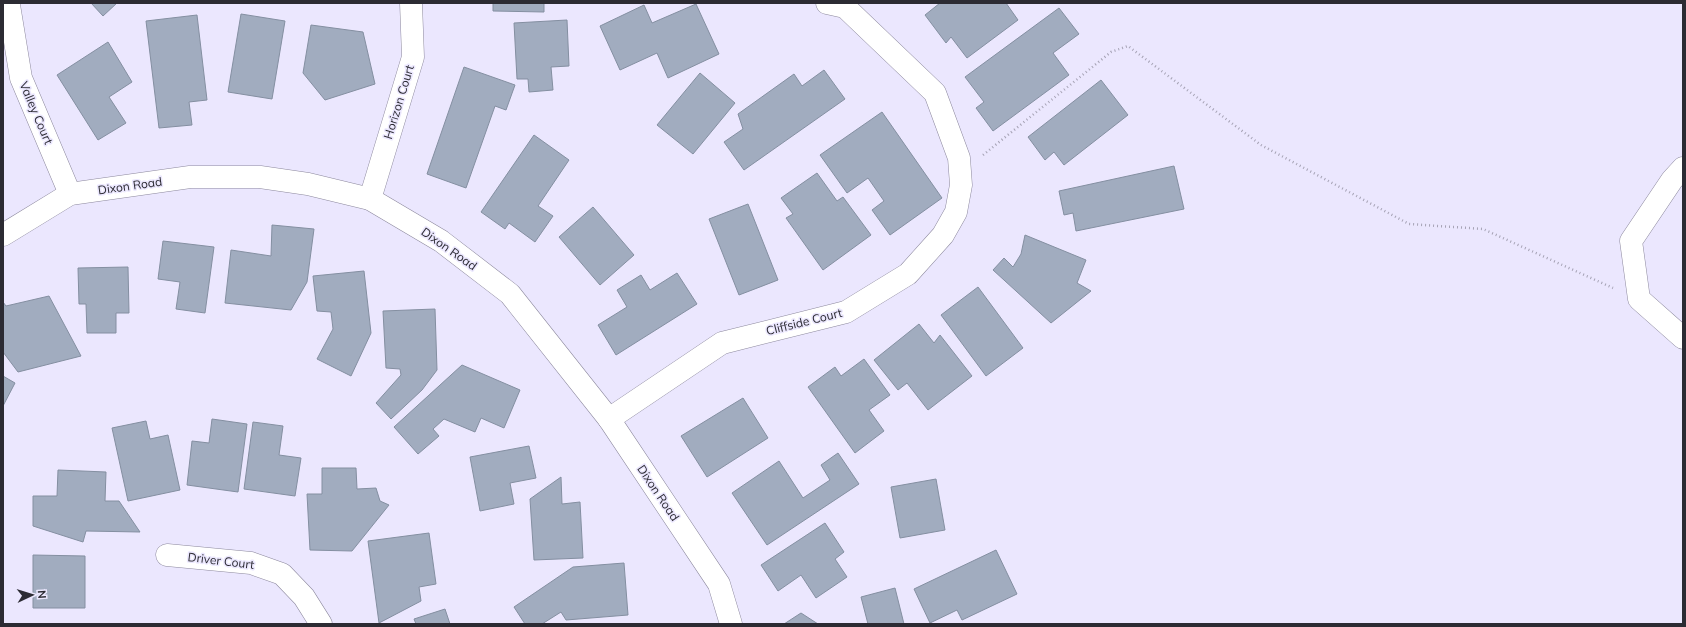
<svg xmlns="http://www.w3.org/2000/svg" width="1686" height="627" viewBox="0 0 1686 627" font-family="Mulish,sans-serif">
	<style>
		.building { fill: #a1acbf; stroke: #848fa1 }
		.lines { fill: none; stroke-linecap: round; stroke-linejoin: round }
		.minor-casing { stroke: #8c889d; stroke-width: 23 }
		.path { stroke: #a6a3b5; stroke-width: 2.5; stroke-dasharray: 1 3; stroke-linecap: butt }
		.minor { stroke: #fff; stroke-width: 22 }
		.labels { text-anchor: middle; stroke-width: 3; stroke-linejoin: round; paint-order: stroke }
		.street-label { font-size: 12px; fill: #2c2b33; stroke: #ebe7fe }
	</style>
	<rect width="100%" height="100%" fill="#ebe7fe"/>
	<g class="building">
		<polygon points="91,3 117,3 103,16"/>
		<polygon points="493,3 544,3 544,12 493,11"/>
		<polygon points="940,3 1006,3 1018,20 967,58 951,37 946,43 925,15"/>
		<polygon points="696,4 719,54 668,78 657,53 620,70 600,26 644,5 652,23"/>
		<polygon points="1059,8 1079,34 1053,53 1069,75 993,131 976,108 984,102 965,77"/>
		<polygon points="241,14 285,21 272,99 228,92"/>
		<polygon points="197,15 207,100 189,102 192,125 159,128 146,21"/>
		<polygon points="567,20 569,66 551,67 553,90 529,92 528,79 517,79 514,23"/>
		<polygon points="311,25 363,32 375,84 325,100 303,73"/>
		<polygon points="108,42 132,82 109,97 126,123 98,140 57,75"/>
		<polygon points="464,67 515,85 506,110 495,106 466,188 427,174"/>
		<polygon points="824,70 845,99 744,170 724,142 743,129 738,114 794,74 802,86"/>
		<polygon points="700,73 735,103 693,154 657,125"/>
		<polygon points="1101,80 1128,115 1064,165 1054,152 1045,160 1028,137"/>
		<polygon points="882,112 942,198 890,235 872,210 884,201 868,178 847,193 820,155"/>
		<polygon points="534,135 569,160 538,206 553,216 535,242 509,223 505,229 481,212"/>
		<polygon points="1174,166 1184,209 1076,231 1073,213 1064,215 1059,191"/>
		<polygon points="817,173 837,201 843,197 871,235 823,270 786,218 793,214 781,198"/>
		<polygon points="748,204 778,280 739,295 709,219"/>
		<polygon points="593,207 634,255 600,285 559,237"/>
		<polygon points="272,225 314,229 307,282 291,310 225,303 231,250 271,256"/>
		<polygon points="1025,235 1086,260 1077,283 1091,291 1051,323 993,270 1004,258 1013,267 1021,254"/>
		<polygon points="163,241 214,247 205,313 176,309 180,282 158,279"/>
		<polygon points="128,267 129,313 116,313 116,333 87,333 86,304 79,304 78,268"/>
		<polygon points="364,271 371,333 351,376 317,359 333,329 331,312 317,311 313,276"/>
		<polygon points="677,273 697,304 616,355 598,325 627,307 617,290 641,275 650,290"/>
		<polygon points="978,287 1023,348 986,376 941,315"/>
		<polygon points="49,296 81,356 18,372 3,352 3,302 6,306"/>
		<polygon points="435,309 437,370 422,390 391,419 376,403 401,375 400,369 386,368 383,311"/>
		<polygon points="919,324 934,343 940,335 972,376 928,410 907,383 898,390 874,360"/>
		<polygon points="864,359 890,395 869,410 884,431 855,453 808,387 835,367 841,376"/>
		<polygon points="462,365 520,390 504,428 481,418 475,432 444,419 433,429 439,436 418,454 394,427"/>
		<polygon points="3,376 15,383 3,406"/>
		<polygon points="743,398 768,438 707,477 681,436"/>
		<polygon points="212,419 247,424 238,492 187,485 192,441 209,443"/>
		<polygon points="146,421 150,439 168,435 180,490 128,501 112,428"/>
		<polygon points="253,422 283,426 279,455 301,458 295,496 244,489"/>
		<polygon points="529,446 536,478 510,483 514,504 480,511 470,457"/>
		<polygon points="838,453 859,484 767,545 732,493 779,461 803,498 830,480 821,465"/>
		<polygon points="322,468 356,468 357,489 376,488 380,501 389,505 352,551 310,550 307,494 322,494"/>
		<polygon points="58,470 106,472 105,501 119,501 140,532 86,531 83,542 33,526 33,496 57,496"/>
		<polygon points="561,477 562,504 580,502 583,558 534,560 530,499"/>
		<polygon points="936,479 945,530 900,538 891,487"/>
		<polygon points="825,523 844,552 835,559 847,577 816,598 801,575 778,591 761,565"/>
		<polygon points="429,533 436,584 419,587 421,601 379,623 368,541"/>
		<polygon points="996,550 1017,594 962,620 957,610 930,623 914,589"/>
		<polygon points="33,555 85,556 85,608 33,608"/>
		<polygon points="624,563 628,615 566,620 561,612 542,624 525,624 514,607 573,567"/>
		<polygon points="895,588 904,624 868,624 861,597"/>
		<polygon points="445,609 450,624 416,624 414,619"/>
		<polygon points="801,613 818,624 784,624"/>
	</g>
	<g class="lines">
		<defs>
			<g id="minor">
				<polyline points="9,5 21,78 70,194"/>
				<polyline points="1683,168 1672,180 1631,241 1639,299 1683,338"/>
				<polyline points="370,199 413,57 411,3"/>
				<polyline points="3,235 70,194 190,177 260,177 308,184 370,199 441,241 510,294 609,419 719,584 731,624"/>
				<polyline points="609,419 722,343 846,312 908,274 943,235 956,212 961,185 959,158 935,93 845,7 827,3"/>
				<polyline points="167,555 251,563 282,574 304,597 321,624"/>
			</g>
		</defs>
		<use href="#minor" class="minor-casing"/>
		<polyline class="path" points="983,155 1111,52 1128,46 1261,145 1409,224 1483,229 1613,288"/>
		<use href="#minor" class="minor"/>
	</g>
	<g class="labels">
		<g class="street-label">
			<text transform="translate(399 102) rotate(-73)" y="4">Horizon Court</text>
			<text transform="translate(36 113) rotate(67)" y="4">Valley Court</text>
			<text transform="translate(130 186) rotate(-8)" y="4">Dixon Road</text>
			<text transform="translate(449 249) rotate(35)" y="4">Dixon Road</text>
			<text transform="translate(804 322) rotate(-14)" y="4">Cliffside Court</text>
			<text transform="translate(658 493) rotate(56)" y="4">Dixon Road</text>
			<text transform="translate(221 561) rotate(7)" y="4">Driver Court</text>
		</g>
	</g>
	<rect width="1686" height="627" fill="none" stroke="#2c2b33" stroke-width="8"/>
	<g transform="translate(32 595) rotate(86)" stroke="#ebe7fe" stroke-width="3" paint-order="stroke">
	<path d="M0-3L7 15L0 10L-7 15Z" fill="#2c2b33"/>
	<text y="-6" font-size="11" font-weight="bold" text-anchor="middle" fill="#2c2b33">N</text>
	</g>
</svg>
